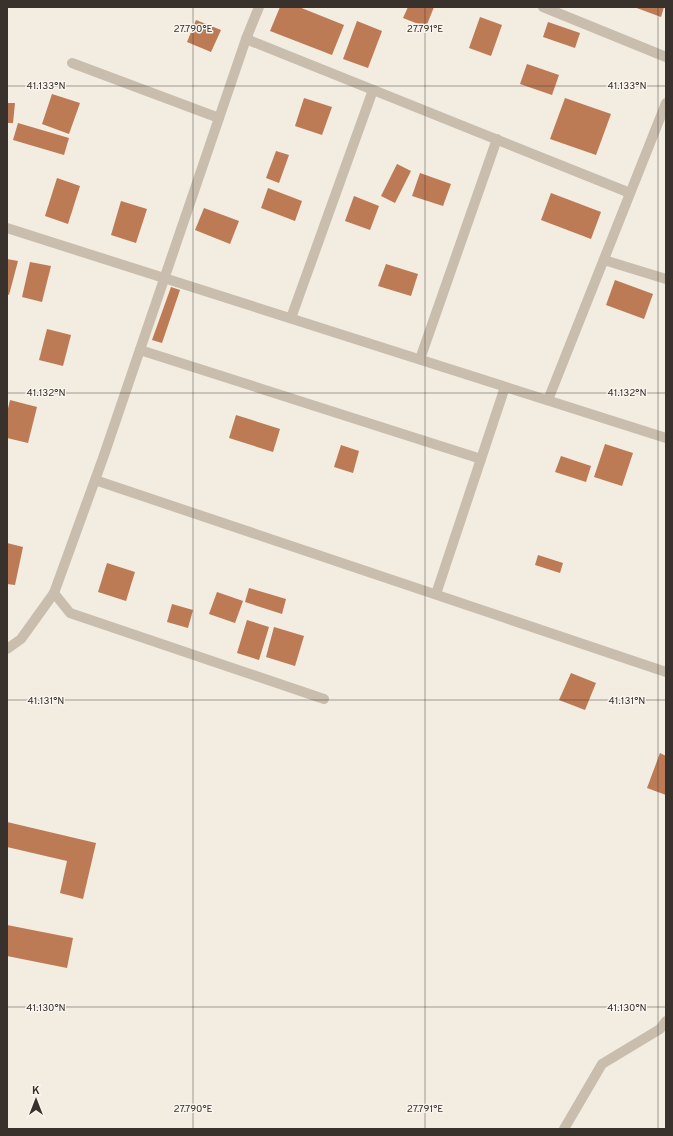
<svg xmlns="http://www.w3.org/2000/svg" width="673" height="1136" viewBox="0 0 673 1136" font-family="Overpass,sans-serif">
	<style>
		.building { fill: #bc7a55 }
		.lines { fill: none; stroke-linecap: round; stroke-linejoin: round }
		.minor { stroke: #c9bdae; stroke-width: 10 }
		.ticks { fill: none; stroke: #38312c; stroke-width: 1; stroke-opacity: 0.45 }
		.ticks-label { font-size: 10px; text-anchor: middle; fill: #38312c; stroke: #f9f5ee; stroke-width: 3; stroke-linejoin: round; paint-order: stroke }
	</style>
	<rect width="100%" height="100%" fill="#f2ece1"/>
	<g class="building">
		<polygon points="280,7 299,7 344,25 332,55 270,31"/>
		<polygon points="408,7 434,7 426,27 403,18"/>
		<polygon points="634,7 664,7 661,17"/>
		<polygon points="480,17 502,25 491,56 469,48"/>
		<polygon points="196,20 221,30 211,52 187,42"/>
		<polygon points="357,21 382,31 368,68 343,59"/>
		<polygon points="548,22 580,33 575,48 543,37"/>
		<polygon points="527,64 559,75 552,95 520,84"/>
		<polygon points="52,94 80,103 69,134 42,124"/>
		<polygon points="304,98 332,107 322,135 295,126"/>
		<polygon points="565,98 611,114 596,155 550,139"/>
		<polygon points="7,103 15,103 13,123 7,123"/>
		<polygon points="18,123 69,138 64,155 13,140"/>
		<polygon points="276,151 289,155 279,183 266,178"/>
		<polygon points="397,164 411,171 395,203 381,196"/>
		<polygon points="420,173 451,184 443,206 412,196"/>
		<polygon points="57,178 80,186 68,224 45,216"/>
		<polygon points="268,188 302,201 295,221 261,208"/>
		<polygon points="551,193 601,212 591,239 541,220"/>
		<polygon points="354,196 379,206 370,230 345,221"/>
		<polygon points="121,201 147,209 136,243 111,235"/>
		<polygon points="204,208 239,221 230,244 195,230"/>
		<polygon points="7,259 18,261 9,295 7,294"/>
		<polygon points="30,262 51,266 42,302 22,297"/>
		<polygon points="386,264 418,274 411,296 378,286"/>
		<polygon points="615,280 653,294 644,319 606,305"/>
		<polygon points="171,287 180,290 162,343 152,340"/>
		<polygon points="47,329 71,335 63,366 39,360"/>
		<polygon points="10,400 37,407 28,443 7,438 7,413"/>
		<polygon points="236,415 280,429 273,452 229,438"/>
		<polygon points="605,444 633,453 622,486 594,477"/>
		<polygon points="341,445 359,451 353,473 334,467"/>
		<polygon points="561,456 591,466 586,482 555,472"/>
		<polygon points="7,543 23,547 15,585 7,584"/>
		<polygon points="538,555 563,563 560,573 535,565"/>
		<polygon points="107,563 135,572 126,601 98,592"/>
		<polygon points="249,588 286,599 282,614 245,602"/>
		<polygon points="217,592 243,601 235,623 209,614"/>
		<polygon points="172,604 193,610 188,628 167,622"/>
		<polygon points="247,620 269,627 259,660 237,653"/>
		<polygon points="274,627 304,636 295,666 266,657"/>
		<polygon points="571,673 596,683 585,710 559,700"/>
		<polygon points="660,753 666,756 666,795 647,788"/>
		<polygon points="7,822 96,843 83,899 60,893 67,861 7,847"/>
		<polygon points="7,925 73,938 67,968 7,956"/>
	</g>
	<g class="lines">
		<g class="minor">
			<polyline points="543,7 666,57"/>
			<polyline points="246,39 630,193"/>
			<polyline points="72,63 219,118"/>
			<polyline points="7,228 666,438"/>
			<polyline points="604,260 666,279"/>
			<polyline points="291,318 373,90"/>
			<polyline points="140,350 481,459"/>
			<polyline points="420,359 497,139"/>
			<polyline points="548,400 666,103"/>
			<polyline points="95,480 666,672"/>
			<polyline points="54,593 70,613 324,699"/>
			<polyline points="436,594 505,387"/>
			<polyline points="7,649 21,639 54,593 103,458 246,39 259,7"/>
			<polyline points="564,1129 602,1064 660,1029 666,1021"/>
		</g>
	</g>
	<path class="ticks" d="M 193,7 L 193,1129M 425,7 L 425,1129M 658,7 L 658,1129M 7,86 L 666,86M 7,393 L 666,393M 7,700 L 666,700M 7,1007 L 666,1007"/>
	<g class="ticks-label">
		<text x="193" y="32">27.790°E</text>
		<text x="425" y="32">27.791°E</text>
		<text x="46" y="89">41.133°N</text>
		<text x="627" y="89">41.133°N</text>
		<text x="46" y="396">41.132°N</text>
		<text x="627" y="396">41.132°N</text>
		<text x="46" y="704">41.131°N</text>
		<text x="627" y="704">41.131°N</text>
		<text x="46" y="1011">41.130°N</text>
		<text x="627" y="1011">41.130°N</text>
		<text x="193" y="1112">27.790°E</text>
		<text x="425" y="1112">27.791°E</text>
	</g>
	<rect width="673" height="1136" fill="none" stroke="#38312c" stroke-width="16"/>
	<g transform="translate(36 1100)" stroke="#f9f5ee" stroke-width="3" paint-order="stroke">
	<path d="M0-3L7 15L0 10L-7 15Z" fill="#38312c"/>
	<text y="-6" font-size="11" font-weight="bold" text-anchor="middle" fill="#38312c">K</text>
	</g>
</svg>
